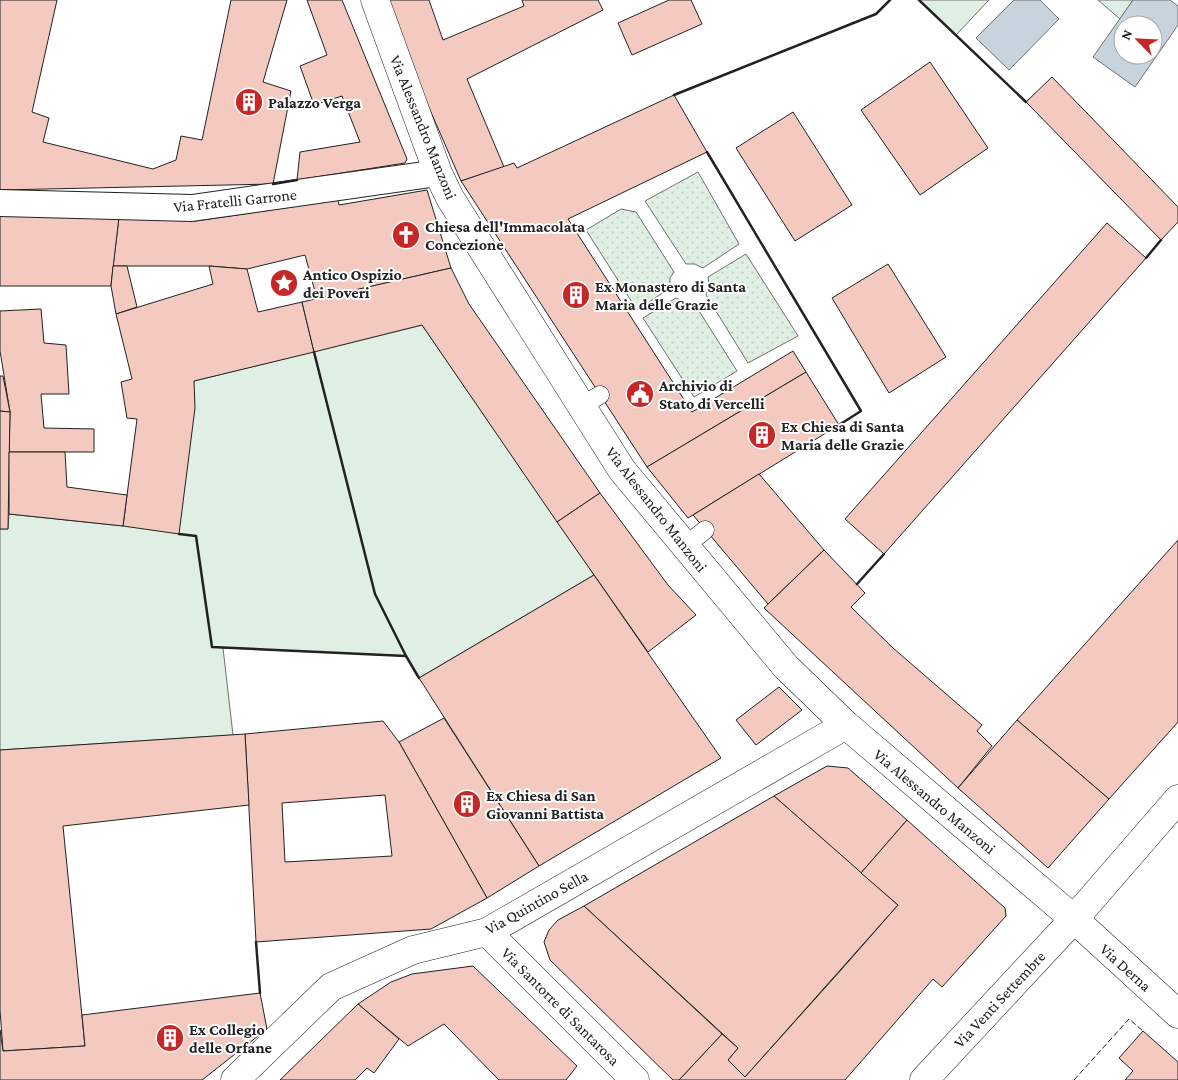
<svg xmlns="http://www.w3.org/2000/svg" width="1178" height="1080" viewBox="0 0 1178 1080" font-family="'Crimson Pro',serif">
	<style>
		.grass { fill: url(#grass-dots); stroke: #6f6f6f }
		.garden { fill: #e0efe3; stroke: #6f6f6f }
		.water { fill: #c7d3dd; stroke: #6f6f6f; fill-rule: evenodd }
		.building { fill: #f3c9c0; stroke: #222; fill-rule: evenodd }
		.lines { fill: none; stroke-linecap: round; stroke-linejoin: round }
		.service-casing { stroke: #222; stroke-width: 19 }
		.pedestrian-casing { stroke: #222; stroke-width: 28 }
		.minor-casing { stroke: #222; stroke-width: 29 }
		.secondary-casing { stroke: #222; stroke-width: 29 }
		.service { stroke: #fff; stroke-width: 18 }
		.pedestrian { stroke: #fff; stroke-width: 26 }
		.minor { stroke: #fff; stroke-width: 28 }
		.secondary { stroke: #fff; stroke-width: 28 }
		.fence { stroke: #222; stroke-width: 1; stroke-dasharray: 6 2.5; stroke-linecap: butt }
		.wall { stroke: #222; stroke-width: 2.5 }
		.labels { text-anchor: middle; stroke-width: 4; stroke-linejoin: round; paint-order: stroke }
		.poi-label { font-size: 16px; font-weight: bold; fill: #222; stroke: #fff; text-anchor: start }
		.street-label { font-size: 16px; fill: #222; stroke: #fff }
	</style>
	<defs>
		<pattern id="grass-dots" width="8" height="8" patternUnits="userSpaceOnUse" patternTransform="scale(1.25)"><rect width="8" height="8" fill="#e0efe3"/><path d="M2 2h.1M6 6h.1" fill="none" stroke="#c0cdc2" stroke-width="1.8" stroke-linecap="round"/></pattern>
	</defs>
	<rect width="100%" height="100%" fill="#fff"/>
	<g class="grass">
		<polygon points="698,172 739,244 703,268 695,264 686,264 645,201"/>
		<polygon points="621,209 636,212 674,272 670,278 670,288 637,310 586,230"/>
		<polygon points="746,254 798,336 748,363 706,295 709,284 708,277"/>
		<polygon points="676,298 687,303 694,303 737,371 694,397 643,318"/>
	</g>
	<g class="garden">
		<polygon points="919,0 989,0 956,35"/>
		<polygon points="1098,0 1133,0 1120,19"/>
		<polygon points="422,325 594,575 419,678 406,656 223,648 233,735 0,750 0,529 8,529 9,514 123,526 194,381"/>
	</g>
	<g class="water">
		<polygon points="1014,0 1040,0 1059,19 1009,70 976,38"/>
		<path d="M 1133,0 L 1170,0 L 1178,6 L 1178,25 L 1135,87 L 1093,57 ZM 1123,25 L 1153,25 L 1153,55 L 1123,55 Z"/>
	</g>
	<g class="building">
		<polygon points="0,0 57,0 32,112 49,118 43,142 153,169 176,160 181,136 202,140 231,0 287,0 263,82 291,91 273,184 0,190"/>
		<polygon points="307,0 342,0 407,159 405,163 297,180 300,152 360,142 342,96 314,105 300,66 327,55"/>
		<polygon points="382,0 429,0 443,40 524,6 522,0 598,0 603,10 467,79 504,167 461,181"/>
		<polygon points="669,0 691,0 702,24 632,55 618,23"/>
		<polygon points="930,62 988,148 920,195 861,110"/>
		<polygon points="1052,77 1178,207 1178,222 1161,240 1026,102"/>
		<polygon points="674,95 707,152 568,219 692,412 793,351 806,372 647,467 461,181 514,163 517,168"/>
		<polygon points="793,112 852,205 795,241 736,148"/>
		<polygon points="427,190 451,268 317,299 305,255 247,269 209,266 113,266 119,217 196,221 338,200 339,205"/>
		<polygon points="0,212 119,217 111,286 0,286"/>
		<polygon points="1107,223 1146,258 884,554 845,519"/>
		<polygon points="888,264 946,357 889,393 832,298"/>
		<polygon points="113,266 127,266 137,307 116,314 111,286"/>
		<polygon points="209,266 247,269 258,312 302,302 314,352 194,381 195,408 179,534 123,526 137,419 127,418 121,382 132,379 116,314 213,284"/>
		<polygon points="451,268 469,304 600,493 557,522 422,325 314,352 302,302"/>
		<polygon points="41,309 44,343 66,345 69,394 41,394 44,428 94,429 94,452 9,452 10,412 0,351 0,311"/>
		<polygon points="806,372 839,425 688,518 647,467"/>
		<polygon points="0,376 3,376 10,412 0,411"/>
		<polygon points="0,411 10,412 8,529 0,529"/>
		<polygon points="9,452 65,452 67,487 127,495 123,526 9,514"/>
		<polygon points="759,474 824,550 768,604 693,515"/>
		<polygon points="600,493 668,585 696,615 648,652 557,522"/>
		<polygon points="1178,540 1178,722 1109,799 1017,720"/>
		<polygon points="824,550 865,593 851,607 893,648 982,725 977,731 992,746 958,788 764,608"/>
		<polygon points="594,575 721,758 539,866 419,678"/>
		<polygon points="779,687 802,710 756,745 736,720"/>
		<polygon points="444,718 539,866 487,898 399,742"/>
		<polygon points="1017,720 1109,799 1048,868 958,788"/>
		<path d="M 383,721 L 399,742 L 487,898 L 431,929 L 256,942 L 245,734 ZM 385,795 L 392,856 L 285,862 L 282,803 Z"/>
		<polygon points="245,734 249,805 63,826 85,1046 3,1051 0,1010 0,750"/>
		<polygon points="827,766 848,768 907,820 861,873 774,796"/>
		<polygon points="774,796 898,905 745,1077 728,1060 738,1048 584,906"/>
		<polygon points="907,820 1005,908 1006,916 942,987 933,979 845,1080 679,1080 722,1034 738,1048 728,1060 745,1077 841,970 898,905 861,873"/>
		<polygon points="584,906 722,1034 679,1080 673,1080 550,960 544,942 549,930 558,920"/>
		<polygon points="473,966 577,1066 566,1080 499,1080 444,1024 408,1046 358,1004 391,982 412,974"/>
		<polygon points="260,993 267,1029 202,1080 0,1080 0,1030 3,1051 85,1046 82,1015"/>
		<polygon points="358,1004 399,1039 374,1073 367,1068 355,1080 280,1080"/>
		<polygon points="1143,1031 1178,1062 1178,1080 1125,1080 1133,1071 1119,1058"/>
	</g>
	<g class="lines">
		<defs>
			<g id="service">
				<polyline points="581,406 600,395"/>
				<polyline points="685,546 705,530"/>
			</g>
			<polyline id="pedestrian" points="0,203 192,208 438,173"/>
			<g id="minor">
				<polyline points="375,0 438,173 450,198 622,470 786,667 846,725 1074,919 1178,1014"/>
				<polyline points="487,932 635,1080"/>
				<polyline points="235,1080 331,987 413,950 487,932 846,725"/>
			</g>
			<polyline id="secondary" points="924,1080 1074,919 1178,799"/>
		</defs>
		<use href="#service" class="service-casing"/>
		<use href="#pedestrian" class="pedestrian-casing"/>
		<use href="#minor" class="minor-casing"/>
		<use href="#secondary" class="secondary-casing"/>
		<use href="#service" class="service"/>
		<use href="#pedestrian" class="pedestrian"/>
		<use href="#minor" class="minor"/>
		<use href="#secondary" class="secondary"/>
		<polyline class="fence" points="1074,1080 1129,1019 1143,1031"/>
		<g class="wall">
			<polyline points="919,0 1026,102"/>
			<polyline points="674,95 876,14 890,0"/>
			<polyline points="707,152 861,411 839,425"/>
			<polyline points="273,184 297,180"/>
			<polyline points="1146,258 1161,240"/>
			<polyline points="314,352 375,594 406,656 419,678"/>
			<polyline points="179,534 196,536 212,647 406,656"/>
			<polyline points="857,584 884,554"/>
			<polyline points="256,942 260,993"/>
		</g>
	</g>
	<defs>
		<symbol id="building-disc" viewBox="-11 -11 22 22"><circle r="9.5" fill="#c62828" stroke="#fff"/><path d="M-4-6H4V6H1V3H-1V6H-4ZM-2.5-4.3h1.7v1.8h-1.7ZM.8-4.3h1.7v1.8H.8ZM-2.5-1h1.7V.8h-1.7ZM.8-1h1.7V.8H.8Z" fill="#fff"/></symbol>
		<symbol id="church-disc" viewBox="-11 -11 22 22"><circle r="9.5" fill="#c62828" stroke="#fff"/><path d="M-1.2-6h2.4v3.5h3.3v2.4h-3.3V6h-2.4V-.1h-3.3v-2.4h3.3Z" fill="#fff"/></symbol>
		<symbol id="sight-disc" viewBox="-11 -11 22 22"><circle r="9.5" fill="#c62828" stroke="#fff"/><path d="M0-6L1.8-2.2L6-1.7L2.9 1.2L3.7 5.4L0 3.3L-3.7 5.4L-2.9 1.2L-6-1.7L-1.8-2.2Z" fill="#fff"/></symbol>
		<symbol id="civic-disc" viewBox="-11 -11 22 22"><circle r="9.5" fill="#c62828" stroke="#fff"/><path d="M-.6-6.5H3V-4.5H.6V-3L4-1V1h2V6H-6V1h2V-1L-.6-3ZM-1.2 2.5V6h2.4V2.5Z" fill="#fff"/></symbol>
	</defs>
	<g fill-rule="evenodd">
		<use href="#building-disc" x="233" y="86" width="32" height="32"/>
		<use href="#church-disc" x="390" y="219" width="32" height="32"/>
		<use href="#sight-disc" x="268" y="267" width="32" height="32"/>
		<use href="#building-disc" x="560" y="279" width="32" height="32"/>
		<use href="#civic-disc" x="624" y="378" width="32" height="32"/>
		<use href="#building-disc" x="746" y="419" width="32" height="32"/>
		<use href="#building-disc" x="451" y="788" width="32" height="32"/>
		<use href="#building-disc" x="154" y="1022" width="32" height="32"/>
	</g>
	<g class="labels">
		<g class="poi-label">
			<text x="268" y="108">Palazzo Verga</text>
			<text x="425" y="232">Chiesa dell'Immacolata<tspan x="425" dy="18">Concezione</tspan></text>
			<text x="303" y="280">Antico Ospizio<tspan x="303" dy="18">dei Poveri</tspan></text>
			<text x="595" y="292">Ex Monastero di Santa<tspan x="595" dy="18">Maria delle Grazie</tspan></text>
			<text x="659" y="391">Archivio di<tspan x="659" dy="18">Stato di Vercelli</tspan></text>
			<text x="781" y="432">Ex Chiesa di Santa<tspan x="781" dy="18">Maria delle Grazie</tspan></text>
			<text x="486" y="801">Ex Chiesa di San<tspan x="486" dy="18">Giovanni Battista</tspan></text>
			<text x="189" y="1035">Ex Collegio<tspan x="189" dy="18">delle Orfane</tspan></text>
		</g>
		<g class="street-label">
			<text transform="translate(424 127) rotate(68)" y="6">Via Alessandro Manzoni</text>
			<text transform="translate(235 200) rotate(-6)" y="6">Via Fratelli Garrone</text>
			<text transform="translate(657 509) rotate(52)" y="6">Via Alessandro Manzoni</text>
			<text transform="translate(935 801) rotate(40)" y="6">Via Alessandro Manzoni</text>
			<text transform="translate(536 902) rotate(-29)" y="6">Via Quintino Sella</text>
			<text transform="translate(1126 967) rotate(42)" y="6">Via Derna</text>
			<text transform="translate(999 999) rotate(-47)" y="6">Via Venti Settembre</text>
			<text transform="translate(561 1006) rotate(45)" y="6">Via Santorre di Santarosa</text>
		</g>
	</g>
	<g transform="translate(1138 40) rotate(294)"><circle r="24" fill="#ffffff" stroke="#a7a7a7"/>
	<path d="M0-4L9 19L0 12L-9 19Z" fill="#c62828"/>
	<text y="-8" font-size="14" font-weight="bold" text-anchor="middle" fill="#222222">N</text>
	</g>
</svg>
